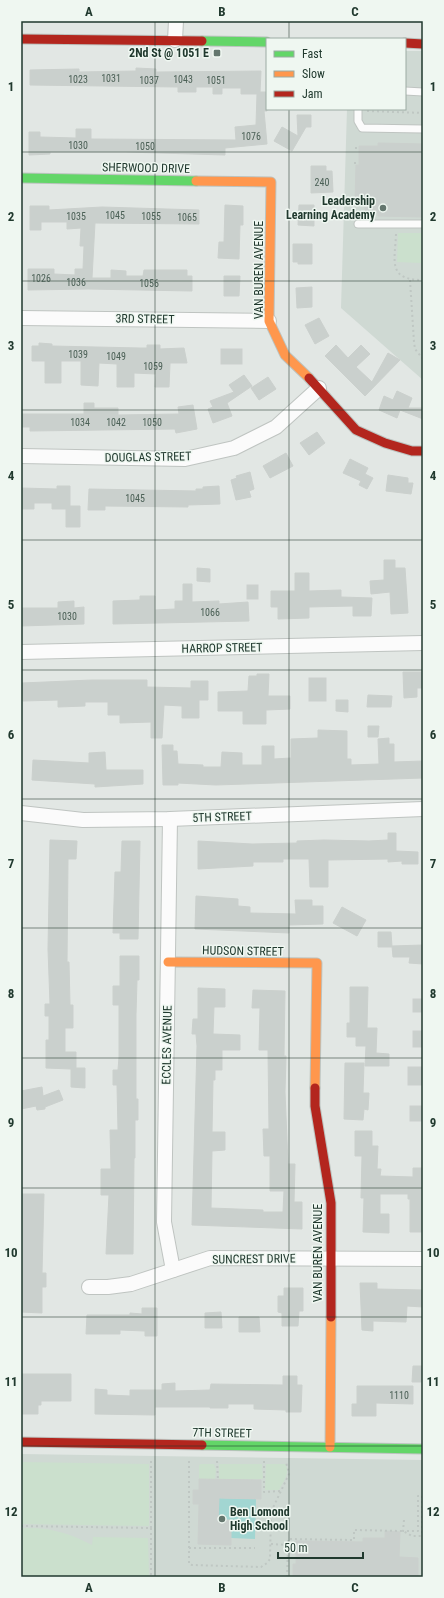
<svg xmlns="http://www.w3.org/2000/svg" width="444" height="1598" viewBox="0 0 444 1598" font-family="'Roboto Condensed',sans-serif">
	<style>
		.built { fill: #cfd9d3 }
		.green { fill: #cbe0cd }
		.water { fill: #a2d6d2 }
		.building { fill: #cad0cd; stroke: #cbd0cd }
		.lines { fill: none; stroke-linecap: round; stroke-linejoin: round }
		.lane-casing { stroke: #bfc4c1; stroke-width: 9 }
		.street-casing { stroke: #bfc4c1; stroke-width: 16 }
		.fast-casing { stroke: #bcc3bf; stroke-width: 11 }
		.slow-casing { stroke: #bcc3bf; stroke-width: 11 }
		.jam-casing { stroke: #bcc3bf; stroke-width: 11 }
		.path { stroke: #bfc7c3; stroke-width: 2; stroke-dasharray: 2 3; stroke-linecap: butt }
		.lane { stroke: #fbfbfb; stroke-width: 7 }
		.street { stroke: #fbfbfb; stroke-width: 14 }
		.fast { stroke: #63d668; stroke-width: 9 }
		.slow { stroke: #ff974d; stroke-width: 9 }
		.jam { stroke: #b3261e; stroke-width: 9 }
		.grid { fill: none; stroke: #20392e; stroke-width: 1; stroke-opacity: 0.55 }
		.poi-dot { fill: #64766e; stroke: #eff7f1; stroke-width: 1.5 }
		.labels { text-anchor: middle; stroke-width: 3; stroke-linejoin: round; paint-order: stroke }
		.number-label { font-size: 10px; fill: #4b6056 }
		.poi-label { font-size: 12px; font-weight: bold; fill: #20392e; stroke: #eff7f1; text-anchor: end }
		.street-label { font-size: 12px; fill: #20392e; stroke: #eff7f1 }
		.neatline { fill: none; stroke: #20392e; stroke-width: 1.5 }
		.grid-label { font-size: 13px; text-anchor: middle; font-weight: bold; fill: #20392e }
	</style>
	<rect width="100%" height="100%" fill="#e2e7e4"/>
	<g class="built">
		<polygon points="405,51 423,51 423,380 341,308 347,109 405,109"/>
		<polygon points="21,1454 423,1460 423,1577 21,1577"/>
	</g>
	<g class="green">
		<polygon points="398,233 422,233 421,263 397,262"/>
		<polygon points="21,1462 149,1464 149,1526 21,1524"/>
		<polygon points="201,1464 214,1464 216,1470 215,1480 199,1479 199,1465"/>
		<polygon points="219,1464 262,1464 263,1479 219,1480"/>
		<path d="M 266,1464 L 285,1464 C 291,1472 283,1482 279,1490 L 265,1490 Z"/>
		<path d="M 23,1528 C 49,1527 70,1533 92,1545 L 93,1537 L 148,1538 L 149,1577 L 23,1577 Z"/>
	</g>
	<polygon class="water" points="219,1498 256,1499 255,1539 231,1538 231,1520 218,1520"/>
	<g class="building">
		<polygon points="136,68 156,69 156,72 261,71 260,92 267,92 267,111 264,111 267,144 225,148 225,155 126,152 50,152 50,154 29,155 29,132 40,132 40,137 76,138 76,129 91,129 91,139 236,140 235,127 256,125 257,94 241,94 241,88 222,88 222,94 213,94 213,87 196,87 196,92 178,92 178,87 30,85 30,70 79,69 79,72 136,71"/>
		<polygon points="297,115 311,115 311,127 306,127 292,151 274,141 282,127 298,136"/>
		<polygon points="378,143 423,144 423,217 378,216 378,213 365,212 365,205 355,205 356,165 359,165 359,146 378,146"/>
		<polygon points="311,166 326,166 326,171 332,171 333,192 311,193"/>
		<polygon points="225,205 243,206 243,225 240,225 239,259 218,258 219,242 224,242"/>
		<polygon points="299,205 314,205 314,226 298,225"/>
		<polygon points="30,206 49,206 49,210 102,207 199,210 199,224 95,223 92,278 111,278 111,270 126,271 126,276 143,276 144,270 187,270 187,276 192,276 192,291 88,289 28,290 28,269 54,269 54,274 75,275 75,269 83,269 84,246 80,246 81,228 67,229 67,222 41,222 41,230 30,230"/>
		<polygon points="293,244 312,244 312,264 298,264 298,262 293,262"/>
		<polygon points="224,276 240,276 239,296 224,296"/>
		<polygon points="312,287 312,307 297,308 296,288"/>
		<polygon points="319,318 329,336 315,344 305,325"/>
		<polygon points="39,343 52,344 52,346 140,348 147,348 147,345 160,345 160,349 184,348 187,363 170,363 169,387 155,387 156,374 134,373 134,387 117,387 117,364 99,363 98,386 81,385 81,361 61,361 61,383 45,383 45,361 32,361 32,346 39,346"/>
		<polygon points="336,345 348,358 361,345 370,354 356,367 372,382 388,353 400,360 365,396 325,356"/>
		<rect x="221" y="349" width="21" height="15"/>
		<polygon points="244,375 252,386 227,403 232,416 213,423 208,409 213,407 210,401 234,392 229,385"/>
		<polygon points="268,377 276,389 259,400 251,388"/>
		<polygon points="397,391 412,398 408,408 423,408 423,419 400,410 397,418 379,410 384,396 393,400"/>
		<polygon points="84,403 94,403 94,408 118,408 118,415 179,414 178,407 193,405 197,429 176,433 175,429 30,431 30,427 21,427 21,414 84,414"/>
		<polygon points="317,432 325,443 309,455 300,443"/>
		<polygon points="286,453 293,466 270,478 263,466"/>
		<polygon points="350,459 368,468 365,474 373,478 367,489 359,485 361,481 343,473"/>
		<polygon points="250,472 254,489 249,491 251,497 236,500 231,480 237,478 236,476"/>
		<polygon points="388,475 408,478 408,483 413,483 411,494 386,491"/>
		<polygon points="57,486 70,486 70,506 80,506 80,527 66,527 66,509 52,509 52,503 34,503 34,509 21,509 21,488 57,489"/>
		<polygon points="219,486 220,504 188,505 188,507 105,506 105,510 88,510 89,489 196,491 196,489 203,489 203,487"/>
		<polygon points="384,560 395,560 395,568 405,568 408,613 391,614 390,592 371,594 370,581 384,580"/>
		<polygon points="197,568 210,569 210,582 197,581"/>
		<polygon points="295,573 309,573 309,591 341,590 341,597 372,598 371,616 353,616 353,606 309,607 309,618 278,619 278,607 271,607 271,591 295,591"/>
		<polygon points="183,584 192,584 192,602 219,601 219,604 248,602 249,621 113,624 113,601 140,600 140,596 155,596 155,610 175,609 175,601 183,601"/>
		<rect x="247" y="585" width="11" height="14"/>
		<polygon points="74,601 74,608 84,607 84,624 21,626 21,608 58,608 58,602"/>
		<polygon points="403,672 422,672 423,688 417,688 417,697 404,698"/>
		<polygon points="257,674 269,674 268,696 290,696 290,709 266,710 266,724 243,724 243,711 218,711 218,692 248,691 249,676 257,676"/>
		<rect x="309" y="678" width="17" height="23"/>
		<polygon points="92,680 147,680 147,687 191,688 191,681 208,681 208,700 199,700 199,718 182,718 182,706 164,705 162,738 151,738 151,722 120,723 120,715 108,715 108,702 85,702 85,706 58,707 58,700 23,701 22,683"/>
		<polygon points="368,695 392,696 391,707 367,707"/>
		<polygon points="336,700 348,700 348,712 336,711"/>
		<polygon points="368,726 379,726 378,737 368,737"/>
		<polygon points="318,730 347,731 347,759 351,759 351,765 379,764 378,739 389,738 389,744 394,744 394,762 423,761 423,778 216,785 178,783 178,785 163,785 162,745 173,745 173,751 177,751 178,764 203,765 203,767 221,767 222,752 242,753 242,765 262,765 262,746 274,746 274,759 291,758 291,739 318,738"/>
		<polygon points="105,752 106,770 143,770 143,784 95,787 95,784 32,780 33,760 89,763 89,753"/>
		<polygon points="388,833 396,833 396,851 418,852 418,864 402,864 402,861 388,862 388,859 328,860 328,887 310,887 309,859 283,859 283,862 253,862 253,866 198,869 198,841 252,844 297,843 297,841 324,840 369,841 388,840"/>
		<polygon points="50,840 77,841 76,859 68,859 67,962 69,962 70,1005 73,1005 73,1028 65,1028 65,1052 76,1052 76,1068 85,1068 85,1088 71,1087 71,1069 46,1068 46,1040 49,1040 49,1016 45,1016 45,1004 50,1004 48,949"/>
		<polygon points="122,841 140,841 138,939 120,939 120,933 113,933 115,872 121,872"/>
		<polygon points="196,896 238,899 238,906 250,907 250,913 296,914 295,900 312,900 312,906 323,906 323,924 289,925 289,933 195,929"/>
		<polygon points="342,907 366,920 357,936 333,923"/>
		<polygon points="378,932 391,932 392,947 378,947"/>
		<polygon points="423,945 423,964 409,963 410,957 393,957 392,946"/>
		<polygon points="120,956 139,956 139,980 137,980 136,1014 136,1099 138,1099 138,1120 135,1120 135,1158 134,1158 133,1254 106,1254 109,1195 101,1195 101,1169 111,1169 110,1130 118,1130 117,1085 113,1085 113,1070 118,1070 119,1057 119,1005 113,1005 113,986 120,986"/>
		<polygon points="350,987 368,987 367,1028 377,1028 376,1053 389,1054 389,1066 365,1066 366,1046 356,1046 356,1037 347,1037 347,1023 350,1023"/>
		<polygon points="198,988 225,989 225,1007 214,1007 213,1034 240,1035 240,1050 222,1050 222,1070 215,1070 215,1080 213,1080 212,1132 225,1132 225,1150 212,1151 211,1208 263,1210 263,1212 283,1212 284,1191 270,1191 270,1156 264,1156 263,1129 269,1129 268,1050 259,1050 260,1008 252,1008 253,990 285,991 284,1056 286,1056 285,1092 288,1164 295,1164 294,1202 302,1202 302,1229 192,1225 197,1046 196,1034 192,1034 193,1019 198,1019"/>
		<rect x="413" y="999" width="10" height="13"/>
		<rect x="413" y="1031" width="10" height="16"/>
		<polygon points="345,1063 364,1063 363,1093 369,1093 368,1110 364,1109 363,1120 344,1119"/>
		<rect x="408" y="1067" width="15" height="18"/>
		<polygon points="42,1087 43,1096 59,1090 63,1100 45,1107 45,1109 37,1110 36,1106 21,1109 21,1091"/>
		<rect x="410" y="1106" width="13" height="15"/>
		<polygon points="355,1131 372,1131 372,1146 378,1146 377,1169 381,1169 380,1176 413,1177 413,1168 423,1168 423,1232 410,1232 410,1199 408,1199 408,1194 380,1194 380,1214 389,1214 389,1233 363,1232 364,1198 361,1198 362,1156 355,1156"/>
		<polygon points="21,1194 44,1194 42,1273 46,1273 46,1287 42,1287 42,1313 21,1312"/>
		<polygon points="360,1283 377,1283 377,1289 423,1290 423,1307 407,1306 406,1322 373,1321 373,1331 362,1330"/>
		<polygon points="284,1288 303,1288 303,1311 299,1311 298,1326 282,1326 282,1313 278,1312 278,1296 284,1296"/>
		<polygon points="142,1308 157,1308 157,1336 145,1336 145,1331 120,1330 120,1334 86,1334 87,1315 130,1315 130,1313 142,1314"/>
		<polygon points="221,1312 222,1328 205,1328 205,1313"/>
		<polygon points="239,1317 259,1317 260,1332 239,1332"/>
		<polygon points="413,1366 423,1366 423,1382 412,1382"/>
		<polygon points="21,1374 71,1374 71,1401 41,1401 41,1405 38,1405 38,1414 21,1414"/>
		<polygon points="283,1376 297,1376 297,1385 302,1385 301,1412 286,1412 286,1410 254,1409 254,1404 228,1404 228,1408 210,1408 210,1407 155,1407 155,1415 95,1414 95,1389 107,1390 107,1395 130,1396 130,1390 162,1390 162,1384 175,1383 175,1391 210,1390 211,1384 283,1385"/>
		<polygon points="357,1386 413,1386 413,1404 376,1403 376,1416 352,1416 352,1404 357,1404"/>
		<polygon points="199,1479 261,1480 261,1499 219,1498 218,1520 231,1520 231,1545 198,1544 199,1504 193,1504 193,1490 199,1490"/>
		<polygon points="385,1531 400,1532 399,1557 418,1558 418,1577 293,1577 293,1564 296,1564 296,1541 363,1542 363,1538 385,1538"/>
	</g>
	<g class="lines">
		<defs>
			<g id="lane">
				<polyline points="405,91 423,92"/>
				<polyline points="358,109 358,121 362,128 423,129"/>
				<polyline points="358,224 423,224"/>
			</g>
			<g id="street">
				<polyline points="175,40 176,21"/>
				<polyline points="21,318 269,321"/>
				<polyline points="21,456 185,459 234,448 276,427 319,388"/>
				<polyline points="21,652 423,643"/>
				<polyline points="21,813 83,820 170,819 423,809"/>
				<polyline points="170,819 164,1222 173,1270"/>
				<polyline points="89,1287 108,1287 131,1284 210,1258 423,1259"/>
			</g>
			<g id="fast">
				<polyline points="202,41 267,42"/>
				<polyline points="21,178 196,181"/>
				<polyline points="202,1445 423,1449"/>
			</g>
			<g id="slow">
				<polyline points="196,181 271,182 269,321 285,355 309,378"/>
				<polyline points="168,962 317,963 315,1088"/>
				<polyline points="330,1447 331,1317"/>
			</g>
			<g id="jam">
				<polyline points="21,39 202,41"/>
				<polyline points="405,43 423,44"/>
				<polyline points="309,378 356,430 385,443 412,451 423,451"/>
				<polyline points="315,1088 315,1106 331,1203 331,1317"/>
				<polyline points="21,1442 202,1445"/>
			</g>
		</defs>
		<use href="#lane" class="lane-casing"/>
		<use href="#street" class="street-casing"/>
		<use href="#fast" class="fast-casing"/>
		<use href="#slow" class="slow-casing"/>
		<use href="#jam" class="jam-casing"/>
		<g class="path">
			<polyline points="367,111 423,113"/>
			<polyline points="355,148 359,148"/>
			<polyline points="354,163 359,163"/>
			<path d="M 396,234 C 395,261 387,280 423,280"/>
			<polyline points="410,280 414,342 415,349 423,359"/>
			<polyline points="189,1461 189,1564 192,1565 261,1567 267,1563 270,1559 271,1512 289,1474 286,1462"/>
			<polyline points="217,1461 218,1480"/>
			<polyline points="264,1461 264,1492 281,1491"/>
			<polyline points="404,1520 403,1531 418,1531 418,1496 422,1496 422,1536"/>
			<polyline points="21,1526 151,1528 151,1461"/>
			<polyline points="151,1528 151,1577"/>
			<polyline points="271,1544 288,1545 288,1539 354,1540 354,1530 403,1531 412,1536 422,1536"/>
			<polyline points="189,1548 255,1548"/>
			<polyline points="287,1577 288,1545"/>
		</g>
		<use href="#lane" class="lane"/>
		<use href="#street" class="street"/>
		<use href="#fast" class="fast"/>
		<use href="#slow" class="slow"/>
		<use href="#jam" class="jam"/>
	</g>
	<path class="grid" d="M 155,21 L 155,1577M 289,21 L 289,39M 289,109 L 289,1577M 21,152 L 423,152M 21,281 L 423,281M 21,410 L 423,410M 21,540 L 423,540M 21,670 L 423,670M 21,799 L 423,799M 21,928 L 423,928M 21,1058 L 423,1058M 21,1188 L 423,1188M 21,1317 L 423,1317M 21,1446 L 423,1446"/>
	<g class="poi-dot">
		<rect x="213" y="49" width="8" height="8" rx="2"/>
		<circle cx="383" cy="208" r="4"/>
		<circle cx="222" cy="1519" r="4"/>
	</g>
	<g class="labels">
		<g class="number-label">
			<text x="111" y="82">1031</text>
			<text x="78" y="83">1023</text>
			<text x="183" y="83">1043</text>
			<text x="149" y="84">1037</text>
			<text x="216" y="84">1051</text>
			<text x="251" y="140">1076</text>
			<text x="78" y="149">1030</text>
			<text x="145" y="150">1050</text>
			<text x="322" y="186">240</text>
			<text x="115" y="219">1045</text>
			<text x="76" y="220">1035</text>
			<text x="151" y="220">1055</text>
			<text x="187" y="221">1065</text>
			<text x="41" y="282">1026</text>
			<text x="76" y="286">1036</text>
			<text x="149" y="287">1056</text>
			<text x="78" y="358">1039</text>
			<text x="116" y="360">1049</text>
			<text x="153" y="370">1059</text>
			<text x="80" y="426">1034</text>
			<text x="116" y="426">1042</text>
			<text x="152" y="426">1050</text>
			<text x="135" y="502">1045</text>
			<text x="210" y="616">1066</text>
			<text x="67" y="620">1030</text>
			<text x="399" y="1399">1110</text>
		</g>
		<g class="poi-label">
			<text x="209" y="57">2Nd St @ 1051 E</text>
			<text x="375" y="205">Leadership<tspan x="375" dy="14">Learning Academy</tspan></text>
			<text x="230" y="1516" text-anchor="start">Ben Lomond<tspan x="230" dy="14">High School</tspan></text>
		</g>
		<g class="street-label">
			<text transform="translate(146 168) rotate(1)" y="4">SHERWOOD DRIVE</text>
			<text transform="translate(259 270) rotate(-90)" y="4">VAN BUREN AVENUE</text>
			<text transform="translate(145 319) rotate(1)" y="4">3RD STREET</text>
			<text transform="translate(148 457) rotate(-1)" y="4">DOUGLAS STREET</text>
			<text transform="translate(222 648) rotate(-1)" y="4">HARROP STREET</text>
			<text transform="translate(222 817) rotate(-2)" y="4">5TH STREET</text>
			<text transform="translate(243 951) rotate(1)" y="4">HUDSON STREET</text>
			<text transform="translate(167 1045) rotate(-89)" y="4">ECCLES AVENUE</text>
			<text transform="translate(318 1253) rotate(-90)" y="4">VAN BUREN AVENUE</text>
			<text transform="translate(254 1259) rotate(-1)" y="4">SUNCREST DRIVE</text>
			<text transform="translate(222 1433) rotate(1)" y="4">7TH STREET</text>
		</g>
	</g>
	<rect width="444" height="1598" fill="none" stroke="#eff7f1" stroke-width="44"/>
	<rect x="266" y="38" width="140" height="72" fill="#eff7f1" stroke="#9caba3"/>
	<rect x="274" y="51" width="20" height="6" fill="#63d668" stroke="#9caba3"/>
	<text x="302" y="58" font-size="12" fill="#20392e">Fast</text>
	<rect x="274" y="71" width="20" height="6" fill="#ff974d" stroke="#9caba3"/>
	<text x="302" y="78" font-size="12" fill="#20392e">Slow</text>
	<rect x="274" y="91" width="20" height="6" fill="#b3261e" stroke="#9caba3"/>
	<text x="302" y="98" font-size="12" fill="#20392e">Jam</text>
	<path d="M278 1552v6h85v-6" fill="none" stroke="#20392e" stroke-width="2"/>
	<text x="284" y="1552" font-size="12" fill="#20392e" stroke="#eff7f1" stroke-width="3" paint-order="stroke">50 m</text>
	<rect x="22" y="22" width="400" height="1554" class="neatline"/>
	<g class="grid-label">
		<text x="89" y="16">A</text>
		<text x="222" y="16">B</text>
		<text x="355" y="16">C</text>
		<text x="11" y="91">1</text>
		<text x="433" y="91">1</text>
		<text x="11" y="221">2</text>
		<text x="433" y="221">2</text>
		<text x="11" y="350">3</text>
		<text x="433" y="350">3</text>
		<text x="11" y="480">4</text>
		<text x="433" y="480">4</text>
		<text x="11" y="609">5</text>
		<text x="433" y="609">5</text>
		<text x="11" y="739">6</text>
		<text x="433" y="739">6</text>
		<text x="11" y="868">7</text>
		<text x="433" y="868">7</text>
		<text x="11" y="998">8</text>
		<text x="433" y="998">8</text>
		<text x="11" y="1127">9</text>
		<text x="433" y="1127">9</text>
		<text x="11" y="1257">10</text>
		<text x="433" y="1257">10</text>
		<text x="11" y="1386">11</text>
		<text x="433" y="1386">11</text>
		<text x="11" y="1516">12</text>
		<text x="433" y="1516">12</text>
		<text x="89" y="1592">A</text>
		<text x="222" y="1592">B</text>
		<text x="355" y="1592">C</text>
	</g>
</svg>
